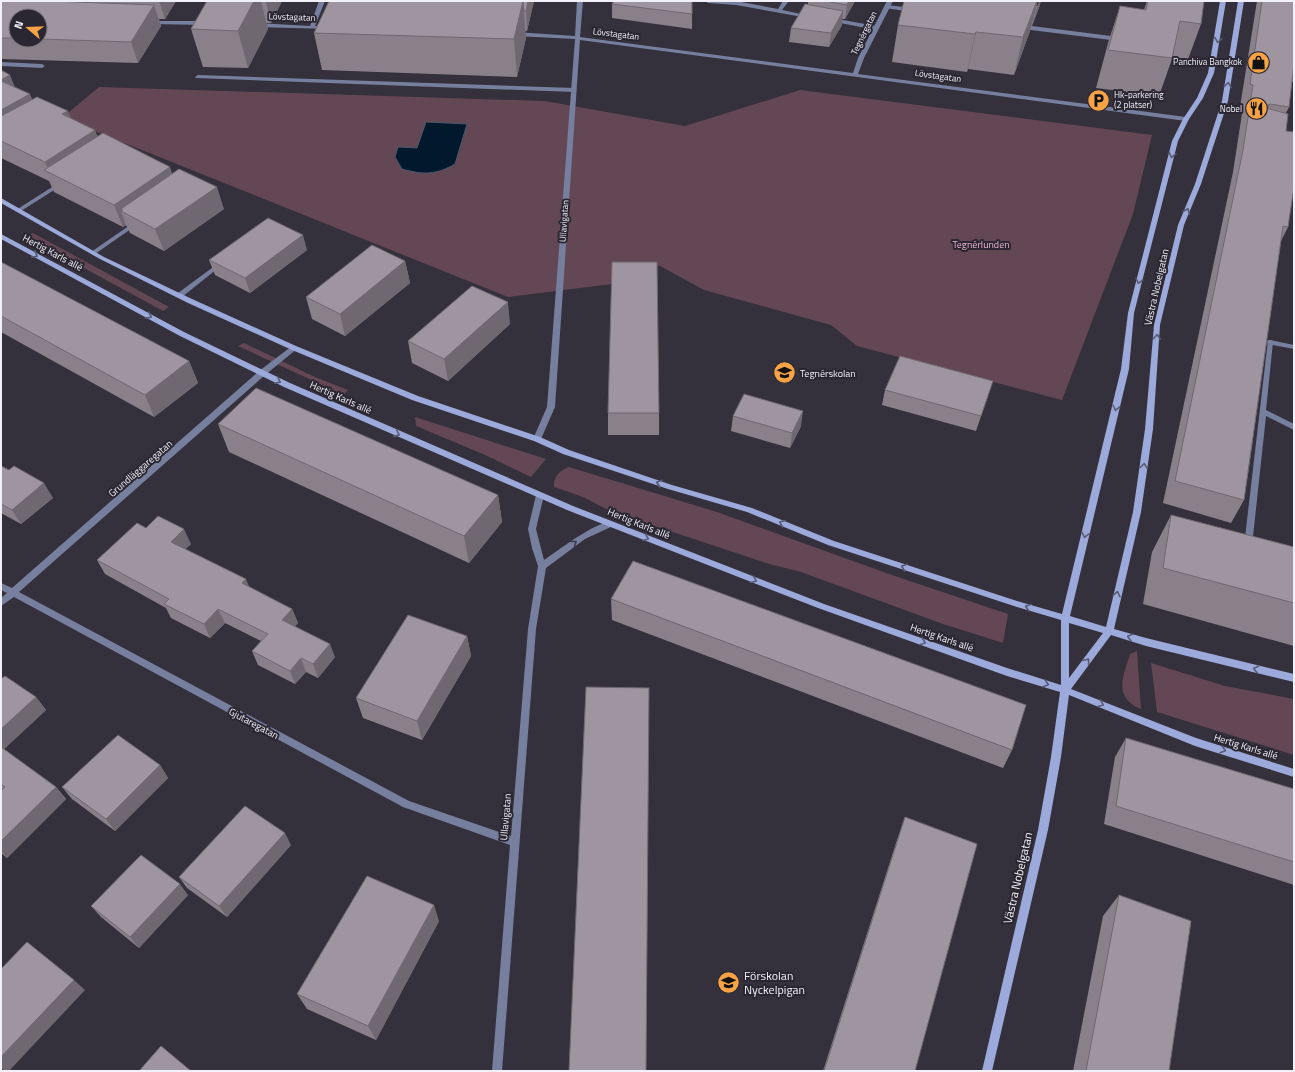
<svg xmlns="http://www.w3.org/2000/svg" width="1295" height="1072" viewBox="0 0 1295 1072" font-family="'Titillium Web',sans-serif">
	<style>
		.green { fill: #634754 }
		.water { fill: #02182c; stroke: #4a5969 }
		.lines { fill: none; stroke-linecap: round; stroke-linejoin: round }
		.lane { fill: #767f9e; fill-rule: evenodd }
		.street { fill: #767f9e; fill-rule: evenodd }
		.secondary { fill: #9ca9db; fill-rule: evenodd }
		.wall { fill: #89808a; fill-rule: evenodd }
		.shaded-wall { fill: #6f6870 }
		.building { fill: #9f95a0; stroke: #6f6870 }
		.oneway { stroke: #585b76 }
		.oneway2 { stroke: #3d3d4d }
		.labels { text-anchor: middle; stroke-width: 4; stroke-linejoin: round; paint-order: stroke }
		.far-street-label { font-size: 9px; fill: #f2f0f8; stroke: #2a2732 }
		.far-poi-label { font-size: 9px; fill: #f2f0f8; stroke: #2a2732; text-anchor: end }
		.park-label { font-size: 10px; fill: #f2b6d2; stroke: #2a2732 }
		.street-label { font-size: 10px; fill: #f2f0f8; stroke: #2a2732 }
		.poi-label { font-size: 10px; fill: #f2f0f8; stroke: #2a2732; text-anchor: start }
		.near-street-label { font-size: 12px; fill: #f2f0f8; stroke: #2a2732 }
		.near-poi-label { font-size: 12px; fill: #f2f0f8; stroke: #2a2732; text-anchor: start }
	</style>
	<rect width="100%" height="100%" fill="#34303c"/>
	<g class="green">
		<polygon points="99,87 545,101 685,126 800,90 1152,135 1133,214 1062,400 857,346 831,325 704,290 660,266 613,264 612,284 508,297 62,118"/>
		<polygon points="33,233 169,307 163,311 27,237"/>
		<polygon points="244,343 315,377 348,390 344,395 238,346"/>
		<polygon points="415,417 546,459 531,477 483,454 416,426"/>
		<path d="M 569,467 L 717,512 L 889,574 L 1008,614 L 1003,643 L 943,624 L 801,572 L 769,564 L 612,512 L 583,497 L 554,487 C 553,477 560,470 569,467 Z"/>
		<path d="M 1137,651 L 1141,709 C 1113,697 1123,677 1130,654 Z"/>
		<polygon points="1151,663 1225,686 1294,699 1294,755 1157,712"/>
	</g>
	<path class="water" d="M 426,122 L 467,124 L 455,164 C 436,175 423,175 402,169 L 395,157 L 398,147 L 417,148 Z"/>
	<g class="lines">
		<g class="lane">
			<polygon points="705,1 736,1 778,9 783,1 789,1 782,10 811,16 808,18 736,5 708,3"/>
			<polygon points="887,5 912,8 915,10 912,12 885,8 884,7"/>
			<polygon points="832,18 876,26 879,28 876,30 830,21 830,19"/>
			<polygon points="1022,23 1032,26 1119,37 1122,39 1119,41 1031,30 1020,26 1019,25"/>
			<polygon points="1,62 42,64 45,66 42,68 1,66"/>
			<polygon points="198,75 574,88 577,90 574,92 196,78 195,77"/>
			<polygon points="60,182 62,183 62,185 21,211 19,212 16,210"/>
			<polygon points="136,221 138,222 138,224 95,254 91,254 91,252"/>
			<polygon points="220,262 223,264 222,265 182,297 178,297 178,293"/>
			<polygon points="1268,340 1272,340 1273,342 1266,410 1294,424 1294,430 1266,416 1252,546 1251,548 1245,548 1244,546"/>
		</g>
		<g class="street">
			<polygon points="319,1 325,1 315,26 327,26 330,28 329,29 257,27 254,25 257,23 310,26"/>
			<polygon points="577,1 583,1 580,37 853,73 858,58 887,1 893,1 864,58 858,74 1186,117 1189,119 1186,121 580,40 555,407 541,439 537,442 533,439 547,407 575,39 515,36 512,34 515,32 575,36"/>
			<polygon points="149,21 205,21 208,23 205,25 151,24 149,23"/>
			<polygon points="1268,340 1270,340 1294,345 1294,349 1268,344 1267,342"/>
			<path d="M 292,346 L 294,346 L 298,348 L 265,375 L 19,592 L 409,801 L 511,836 L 528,629 L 538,566 L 532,548 L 528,529 L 536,495 L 540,492 L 544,495 L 536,529 L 544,560 C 556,552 600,518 613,522 L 614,524 L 613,526 L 585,539 L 546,568 L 536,629 L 502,1071 L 492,1071 L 510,845 L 403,807 L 14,597 L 1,606 L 1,598 L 7,593 L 1,590 L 1,583 L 12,588 L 259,371 Z"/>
		</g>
		<path class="secondary" d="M 1220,1 L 1226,1 L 1214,73 L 1203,98 L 1189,119 L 1178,141 L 1134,313 L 1129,369 L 1070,616 L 1106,627 L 1133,512 L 1145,429 L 1154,325 L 1178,225 L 1195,184 L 1222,101 L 1238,1 L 1244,1 L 1228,101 L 1201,184 L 1184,225 L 1160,325 L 1153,429 L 1141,512 L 1114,629 L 1146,638 L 1294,674 L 1294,682 L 1146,646 L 1111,635 L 1071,689 L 1196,738 L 1294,769 L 1294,777 L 1195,746 L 1069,695 L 1061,757 L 1048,830 L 992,1071 L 982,1071 L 1038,830 L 1051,757 L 1060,692 L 1007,676 L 818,608 L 567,510 L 284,387 L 180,336 L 1,239 L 1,234 L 184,332 L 290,383 L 573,506 L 824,604 L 1007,668 L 1061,685 L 1061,620 L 1017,607 L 828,545 L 747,512 L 668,489 L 563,454 L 534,441 L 412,400 L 292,350 L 188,303 L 100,259 L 1,203 L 1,198 L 104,257 L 192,299 L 296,346 L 418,396 L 540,437 L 569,450 L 672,485 L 752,508 L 834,541 L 1017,601 L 1062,614 L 1121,369 L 1128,313 L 1172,141 L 1183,119 L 1197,98 L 1208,73 ZM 1069,623 L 1103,633 L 1069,678 Z"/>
	</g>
	<g class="wall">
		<path d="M 1,1 L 176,1 L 165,19 L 159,19 L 161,26 L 138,63 L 1,59 ZM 16,16 L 40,16 L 40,40 L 16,40 Z"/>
		<polygon points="207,1 282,1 271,23 266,23 268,29 248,68 203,67 191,29"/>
		<polygon points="534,1 527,31 525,31 526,38 517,77 322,70 314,33"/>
		<polygon points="692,1 692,29 612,18 612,4"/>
		<polygon points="808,1 855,1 845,19 842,19 842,25 829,47 789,42 791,28 808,5"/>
		<polygon points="1147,1 1204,1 1201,24 1187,62 1172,59 1159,96 1096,88 1108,43 1120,6 1144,10"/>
		<polygon points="1257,1 1294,1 1294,82 1292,82 1289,107 1286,113 1288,227 1281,241 1244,500 1231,523 1163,503 1233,172 1243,107 1240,107"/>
		<polygon points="1040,5 1032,26 1032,25 1030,31 1014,75 968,69 967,72 892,62 898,25"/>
		<polygon points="1,70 15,88 32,100 71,119 98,136 172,174 224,209 164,251 130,233 126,225 123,227 54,192 49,181 1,158"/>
		<polygon points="307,250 250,293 215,275 209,260"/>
		<polygon points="405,261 410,283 345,336 312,319 306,297"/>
		<polygon points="1,262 189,361 198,383 154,417 1,332"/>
		<polygon points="510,324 448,381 412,363 408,341"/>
		<polygon points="885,390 988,396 976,431 882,405"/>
		<rect x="608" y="413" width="51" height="22"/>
		<polygon points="733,416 801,426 790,448 731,431"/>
		<polygon points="218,424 498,495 502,522 469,563 229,452"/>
		<polygon points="1,466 53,498 21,524 1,513"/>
		<polygon points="1171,515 1294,547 1294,646 1143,604 1152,552"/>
		<polygon points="146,528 191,544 185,549 250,588 292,609 298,623 295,626 335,657 318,678 306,672 295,684 258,665 252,651 261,641 225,623 210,638 171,618 166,608 105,574 97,560"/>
		<polygon points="611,599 1012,750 1003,768 612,620"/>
		<polygon points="467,636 471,656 422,740 363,718 356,698"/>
		<polygon points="1,679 36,697 46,710 4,749 56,787 66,799 7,858 1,853 1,791 2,789 1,788"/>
		<polygon points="1126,738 1294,789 1294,885 1104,824 1115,757"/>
		<polygon points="160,765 168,778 115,831 72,799 62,787"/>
		<polygon points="905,817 915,1071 823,1071 897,840"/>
		<polygon points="291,845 227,917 187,888 179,877"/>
		<polygon points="188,895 139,948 101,917 91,906"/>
		<polygon points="1119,895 1169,1071 1073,1071 1103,916"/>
		<polygon points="439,921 376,1040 307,1009 297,994"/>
	</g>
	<g class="shaded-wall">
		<polygon points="80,1 88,1 91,9 85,16"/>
		<polygon points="159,1 176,1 165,19"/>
		<polygon points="254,1 261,1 268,29 248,68 238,31"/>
		<polygon points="266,1 282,1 271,23 266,2"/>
		<polygon points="523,1 526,38 517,77 514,39"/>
		<polygon points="528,1 534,1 527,31 526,11"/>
		<polygon points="849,1 855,1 845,19 847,5"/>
		<polygon points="1037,1 1038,1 1030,31 1014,75 1023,37"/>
		<polygon points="1039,1 1041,1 1040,5 1032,26"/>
		<polygon points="154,5 161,26 138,63 131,42"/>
		<polygon points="843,11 842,25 829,47 831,33"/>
		<polygon points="976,32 968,69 967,72 975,34"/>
		<polygon points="10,75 19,97 1,84 1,80"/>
		<polygon points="30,94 39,116 1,137 1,110"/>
		<polygon points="1270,104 1260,127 1266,106"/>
		<polygon points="68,111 77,133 62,114"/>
		<polygon points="95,130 104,152 50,173 45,162"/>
		<polygon points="170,167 177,189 123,210 121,209 122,212 121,211 126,225 123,227 114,205"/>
		<polygon points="217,187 224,209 164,251 155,229"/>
		<polygon points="303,235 307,250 250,293 245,278"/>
		<polygon points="405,261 410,283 345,336 340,314"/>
		<polygon points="508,302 510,324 448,381 444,359"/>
		<polygon points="189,361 198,383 154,417 145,395"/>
		<polygon points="803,411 801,426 790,448 792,433"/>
		<polygon points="44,483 53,498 21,524 12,510"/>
		<polygon points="498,495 502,522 469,563 464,536"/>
		<polygon points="184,529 191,544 178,556 171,542"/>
		<polygon points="246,579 252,593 242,583"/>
		<polygon points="218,609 225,623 210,638 204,624"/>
		<polygon points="292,609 298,623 288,634 282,620"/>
		<polygon points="467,636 471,656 422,740 417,721"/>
		<polygon points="330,644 335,657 318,678 313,664"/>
		<polygon points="301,658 306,672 295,684 290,671"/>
		<polygon points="36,697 46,710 1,752 1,729"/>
		<polygon points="160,765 168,778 115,831 106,819"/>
		<polygon points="56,787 66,799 7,858 1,851 1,841"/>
		<polygon points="285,833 291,845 227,917 219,906"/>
		<polygon points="180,884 188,895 139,948 130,937"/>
		<polygon points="434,905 439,921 376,1040 368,1026"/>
		<polygon points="74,980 85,990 9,1071 5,1071 1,1068 1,1057"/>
	</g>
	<g class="building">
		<polygon points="1,1 50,1 154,5 131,42 40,39 40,16 16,16 16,38 1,38"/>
		<polygon points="207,1 254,1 238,31 191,29"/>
		<polygon points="329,1 523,1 514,39 314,33"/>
		<polygon points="520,1 528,1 526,11 524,11 523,1"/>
		<polygon points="614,1 692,1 692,14 612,4"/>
		<polygon points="825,1 849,1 847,5"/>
		<polygon points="904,1 1037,1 1023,37 976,32 975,34 898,25"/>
		<polygon points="1148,1 1204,1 1201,24 1180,21 1172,58 1108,50 1120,6 1146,10"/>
		<polygon points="1262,1 1294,1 1294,63 1289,107 1270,104 1266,106 1266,108 1288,114 1286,131 1294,132 1294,187 1288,227 1283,226 1244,500 1175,481 1243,150 1253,85 1250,84"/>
		<polygon points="805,4 843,11 831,33 791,28"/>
		<polygon points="1,70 10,75 1,80"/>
		<polygon points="1,81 30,94 1,110"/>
		<polygon points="37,97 68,111 62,114 95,130 45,162 1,141 1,116"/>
		<polygon points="103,133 170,167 114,205 44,170"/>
		<polygon points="179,169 217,187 155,229 121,211 123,210 121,209"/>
		<polygon points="268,218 303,235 245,278 209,260"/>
		<polygon points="372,245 405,261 340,314 306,297"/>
		<polygon points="1,262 189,361 145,395 1,316"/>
		<polygon points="612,262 657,262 659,413 608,413"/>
		<polygon points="472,286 508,302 444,359 408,341"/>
		<polygon points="900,356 993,381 981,416 885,390"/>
		<polygon points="256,388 498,495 464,536 218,424"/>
		<polygon points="744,394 803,411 792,433 733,416"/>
		<polygon points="1,466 9,470 14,466 44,483 12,510 1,504"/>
		<polygon points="1171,515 1294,547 1294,603 1163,568"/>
		<polygon points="158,516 184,529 171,542 246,579 242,583 292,609 282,620 330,644 313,664 301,658 290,671 252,651 268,634 218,609 204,624 164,604 169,599 97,560 137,523 146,528"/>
		<polygon points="633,561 1026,705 1012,750 611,599"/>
		<polygon points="408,615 467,636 417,721 356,698"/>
		<polygon points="5,676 36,697 1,729 1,679"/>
		<polygon points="586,687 649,688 646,1071 569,1071"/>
		<polygon points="118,735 160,765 106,819 62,787"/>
		<polygon points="1126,738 1294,789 1294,862 1116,806"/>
		<polygon points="1,747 56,787 1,841 1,791 5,787 1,784"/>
		<polygon points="245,806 285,833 219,906 179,877"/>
		<polygon points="905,817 977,844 915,1071 824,1071"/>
		<polygon points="141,855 180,884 130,937 91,906"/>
		<polygon points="367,876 434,905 368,1026 297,994"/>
		<polygon points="1119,895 1191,921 1169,1071 1086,1071"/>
		<polygon points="27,942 74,980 1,1057 1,969"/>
		<polygon points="161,1046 191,1071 139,1071"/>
	</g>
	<defs><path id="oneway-chevron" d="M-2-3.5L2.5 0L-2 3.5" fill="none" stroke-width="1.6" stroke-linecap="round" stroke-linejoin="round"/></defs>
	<g class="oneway">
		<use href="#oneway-chevron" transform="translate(1218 40) rotate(99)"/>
		<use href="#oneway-chevron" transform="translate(1228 85) rotate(-81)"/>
		<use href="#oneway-chevron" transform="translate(1172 155) rotate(104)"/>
		<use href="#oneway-chevron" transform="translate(1187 211) rotate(-67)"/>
		<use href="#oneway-chevron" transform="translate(35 255) rotate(28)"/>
		<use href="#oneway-chevron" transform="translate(1139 281) rotate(104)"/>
		<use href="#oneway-chevron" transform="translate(149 316) rotate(28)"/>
		<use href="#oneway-chevron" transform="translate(1157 337) rotate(-86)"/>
		<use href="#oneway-chevron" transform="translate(278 381) rotate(26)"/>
		<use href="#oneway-chevron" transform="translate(1116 408) rotate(103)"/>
		<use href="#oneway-chevron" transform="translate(397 434) rotate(24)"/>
		<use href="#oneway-chevron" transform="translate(1144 466) rotate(-82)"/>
		<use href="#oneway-chevron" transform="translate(659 483) rotate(-162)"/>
		<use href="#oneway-chevron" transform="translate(782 523) rotate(-158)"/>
		<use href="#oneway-chevron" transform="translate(1085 535) rotate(103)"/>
		<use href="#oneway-chevron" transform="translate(646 538) rotate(22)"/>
		<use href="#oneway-chevron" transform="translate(904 567) rotate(-162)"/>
		<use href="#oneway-chevron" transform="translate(754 580) rotate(21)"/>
		<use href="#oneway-chevron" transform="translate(1117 594) rotate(-77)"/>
		<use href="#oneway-chevron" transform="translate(1028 607) rotate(-164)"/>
		<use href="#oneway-chevron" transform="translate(1130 637) rotate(-165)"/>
		<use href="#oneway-chevron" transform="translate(923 642) rotate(19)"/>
		<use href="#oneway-chevron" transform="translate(1087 661) rotate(-53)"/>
		<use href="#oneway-chevron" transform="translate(1256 669) rotate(-167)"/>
		<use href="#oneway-chevron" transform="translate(1046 684) rotate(18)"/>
		<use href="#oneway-chevron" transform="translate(1101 704) rotate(22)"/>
		<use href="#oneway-chevron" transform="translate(1223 750) rotate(17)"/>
	</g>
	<use class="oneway2" href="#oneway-chevron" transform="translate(574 543) rotate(-36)"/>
	<defs>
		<symbol id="shop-disc" viewBox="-11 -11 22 22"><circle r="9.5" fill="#f5a345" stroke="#2a2732"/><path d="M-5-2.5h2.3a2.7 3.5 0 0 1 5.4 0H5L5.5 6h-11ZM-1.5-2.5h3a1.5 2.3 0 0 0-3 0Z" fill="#111"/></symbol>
		<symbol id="parking-disc" viewBox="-11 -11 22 22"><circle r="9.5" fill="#f5a345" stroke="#2a2732"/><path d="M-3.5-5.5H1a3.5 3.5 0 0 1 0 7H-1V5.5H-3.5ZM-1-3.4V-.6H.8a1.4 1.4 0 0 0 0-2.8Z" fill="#111"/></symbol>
		<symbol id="restaurant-disc" viewBox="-11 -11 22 22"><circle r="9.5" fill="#f5a345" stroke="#2a2732"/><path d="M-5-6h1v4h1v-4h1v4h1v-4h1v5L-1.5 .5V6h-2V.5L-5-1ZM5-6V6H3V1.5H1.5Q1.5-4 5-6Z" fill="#111"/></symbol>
		<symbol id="school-disc" viewBox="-11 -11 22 22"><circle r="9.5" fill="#f5a345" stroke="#2a2732"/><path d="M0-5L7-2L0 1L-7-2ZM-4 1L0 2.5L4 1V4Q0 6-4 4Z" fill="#111"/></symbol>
	</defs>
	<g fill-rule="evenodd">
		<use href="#shop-disc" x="1246" y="50" width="25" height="25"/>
		<use href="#parking-disc" x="1086" y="88" width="25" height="25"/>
		<use href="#restaurant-disc" x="1244" y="96" width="25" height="25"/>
		<use href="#school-disc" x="772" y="360" width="25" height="25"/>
		<use href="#school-disc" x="716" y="970" width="25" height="25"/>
	</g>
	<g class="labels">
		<g class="far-street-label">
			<text transform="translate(292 17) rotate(2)" y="3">Lövstagatan</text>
			<text transform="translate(864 33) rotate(-64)" y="3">Tegnérgatan</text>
			<text transform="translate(616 34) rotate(7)" y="3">Lövstagatan</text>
			<text transform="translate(938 76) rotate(8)" y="3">Lövstagatan</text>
			<text transform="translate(564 221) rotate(-86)" y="3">Ullavigatan</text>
		</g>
		<g class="far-poi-label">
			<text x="1242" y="65">Panchiva Bangkok</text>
			<text x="1114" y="98" text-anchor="start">Hk-parkering<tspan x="1114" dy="10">(2 platser)</tspan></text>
			<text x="1242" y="112">Nobel</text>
		</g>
		<g class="park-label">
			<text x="981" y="248">Tegnérlunden</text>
		</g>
		<g class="street-label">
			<text transform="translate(53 252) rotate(28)" y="4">Hertig Karls allé</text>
			<text transform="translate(1156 287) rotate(-77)" y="4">Västra Nobelgatan</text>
			<text transform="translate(341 397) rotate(24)" y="4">Hertig Karls allé</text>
			<text transform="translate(140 468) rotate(-41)" y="4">Grundläggaregatan</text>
			<text transform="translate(639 523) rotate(22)" y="4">Hertig Karls allé</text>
			<text transform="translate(942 637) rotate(19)" y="4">Hertig Karls allé</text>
			<text transform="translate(254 723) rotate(28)" y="4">Gjutaregatan</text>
			<text transform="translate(1246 746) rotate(17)" y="4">Hertig Karls allé</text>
			<text transform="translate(505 817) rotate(-85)" y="4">Ullavigatan</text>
		</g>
		<g class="poi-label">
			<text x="800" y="377">Tegnérskolan</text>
		</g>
		<g class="near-street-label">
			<text transform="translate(1018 878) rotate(-77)" y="4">Västra Nobelgatan</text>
		</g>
		<g class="near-poi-label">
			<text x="744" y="980">Förskolan<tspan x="744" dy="14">Nyckelpigan</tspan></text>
		</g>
	</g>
	<rect width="1295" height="1072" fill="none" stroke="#f2f0f8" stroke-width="4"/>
	<g transform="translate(28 28) rotate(289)"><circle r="19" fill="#2a2732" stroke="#7a7781"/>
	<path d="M0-3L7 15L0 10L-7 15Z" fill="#f5a345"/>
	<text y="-6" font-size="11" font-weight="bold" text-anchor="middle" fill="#f2f0f8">N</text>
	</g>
</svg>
